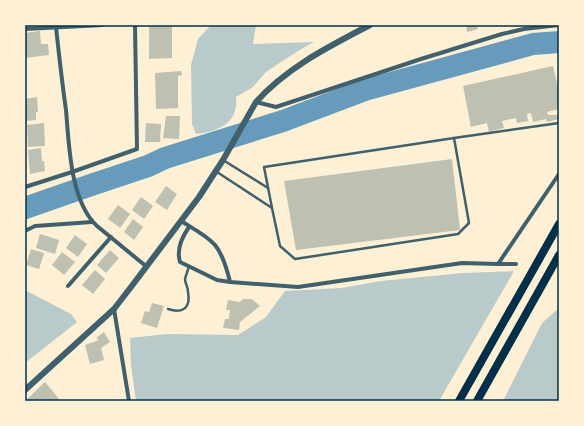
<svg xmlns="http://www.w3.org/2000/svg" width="584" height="426" viewBox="0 0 584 426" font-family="'Archivo Narrow',sans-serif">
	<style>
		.green { fill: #b9caca }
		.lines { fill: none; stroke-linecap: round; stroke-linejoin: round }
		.river { stroke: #669bbc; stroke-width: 22 }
		.building { fill: #bec0b2 }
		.service { stroke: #3f606c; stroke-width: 2.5 }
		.minor { stroke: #3f606c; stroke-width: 4 }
		.tertiary { stroke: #3f606c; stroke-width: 6 }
		.primary { stroke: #003049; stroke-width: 8 }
		.neatline { fill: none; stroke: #003049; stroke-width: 1.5 }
	</style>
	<rect width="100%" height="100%" fill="#fdf0d5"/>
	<g class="green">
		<path d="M 211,25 L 256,25 L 253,44 L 314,42 L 298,51 L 281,62 L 266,72 L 253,87 L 236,97 C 239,123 218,132 196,134 L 192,124 L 191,65 L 198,39 Z"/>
		<polygon points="514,271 439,401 136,401 131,365 130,338 167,334 238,335 266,317 285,291 342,288 381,281 463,273"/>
		<polygon points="25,290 71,314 77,322 25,363"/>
		<polygon points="559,308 559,401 503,401 542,323"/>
	</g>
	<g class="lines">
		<polyline class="river" points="25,208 91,185 148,166 165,158 283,121 365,90 533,44 559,42"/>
	</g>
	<g class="building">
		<polygon points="149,25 172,25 172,58 149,59"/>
		<polygon points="466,25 477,25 478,29 467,32"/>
		<polygon points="40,31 41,44 48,44 49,55 25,58 25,33"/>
		<polygon points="553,66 559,92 559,109 547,112 548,115 559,115 559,119 547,122 546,119 533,122 531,113 527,114 528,121 517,123 516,118 502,121 504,128 489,132 487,123 471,127 463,86"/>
		<polygon points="181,71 182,75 178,76 178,108 156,109 155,73"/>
		<polygon points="37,97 38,112 36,112 36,120 25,121 25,99"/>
		<polygon points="166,116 180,116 179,139 163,138"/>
		<polygon points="44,123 45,146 28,147 27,125"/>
		<polygon points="146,123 161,124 160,142 145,142"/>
		<polygon points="41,148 42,161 44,161 45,171 30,174 28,150"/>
		<polygon points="452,159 460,230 296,250 284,181"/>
		<polygon points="166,186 177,194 167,210 155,202"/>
		<polygon points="141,197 153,206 144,219 132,210"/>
		<polygon points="118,205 130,214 120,228 108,219"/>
		<polygon points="133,219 143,227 134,240 124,232"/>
		<polygon points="40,234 59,240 55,254 36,248"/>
		<polygon points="75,235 87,244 78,257 66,248"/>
		<polygon points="31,249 44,253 39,269 26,265"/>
		<polygon points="110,250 119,258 106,273 97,265"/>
		<polygon points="62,252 75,262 64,275 52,265"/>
		<polygon points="95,270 105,279 93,294 82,285"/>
		<polygon points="243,299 252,299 260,306 240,322 239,330 223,328 225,319 229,319 230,310 226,310 228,300 240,302"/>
		<polygon points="152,303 164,306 157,328 141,323 145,311 149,312"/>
		<polygon points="104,332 110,342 101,348 104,360 90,364 85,345 99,340 96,338"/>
		<polygon points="45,382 59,399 57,401 25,401"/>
	</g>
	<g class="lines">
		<g class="service">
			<polyline points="454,138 559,123"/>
			<polyline points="223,160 268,188"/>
			<polyline points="217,172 272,208 280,246 295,259 458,234 469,223 454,138 264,167 272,208"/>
			<path d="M 168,309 C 183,314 191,308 188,292 C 188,287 185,283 185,279 C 186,275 188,270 189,266"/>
		</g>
		<g class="minor">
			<path d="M 56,27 C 59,55 62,82 66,110 C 69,144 70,201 97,226 L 147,267"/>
			<polyline points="25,29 103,25"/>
			<polyline points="256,102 276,107 421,59 502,34 524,29 559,25"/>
			<polyline points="25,187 72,172 137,149 135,25"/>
			<path d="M 181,221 C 192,228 206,235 215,245 C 223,255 227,269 230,282 L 298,287 L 462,263 L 498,264 L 559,174"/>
			<path d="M 189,227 C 182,237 176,249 180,262 L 217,280 L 230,282"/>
			<polyline points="25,231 35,226 92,222"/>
			<polyline points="498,264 516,264"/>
			<polyline points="68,286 111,237"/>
			<polyline points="114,309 129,401"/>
		</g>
		<path class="tertiary" d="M 25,390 L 114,309 L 131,287 L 199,197 L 223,160 L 256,102 C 287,67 330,46 370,25"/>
		<g class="primary">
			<polyline points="459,401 559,224"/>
			<polyline points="477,401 559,255"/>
		</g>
	</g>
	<rect width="584" height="426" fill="none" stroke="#fdf0d5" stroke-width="52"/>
	<rect x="26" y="26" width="532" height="374" class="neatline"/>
</svg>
